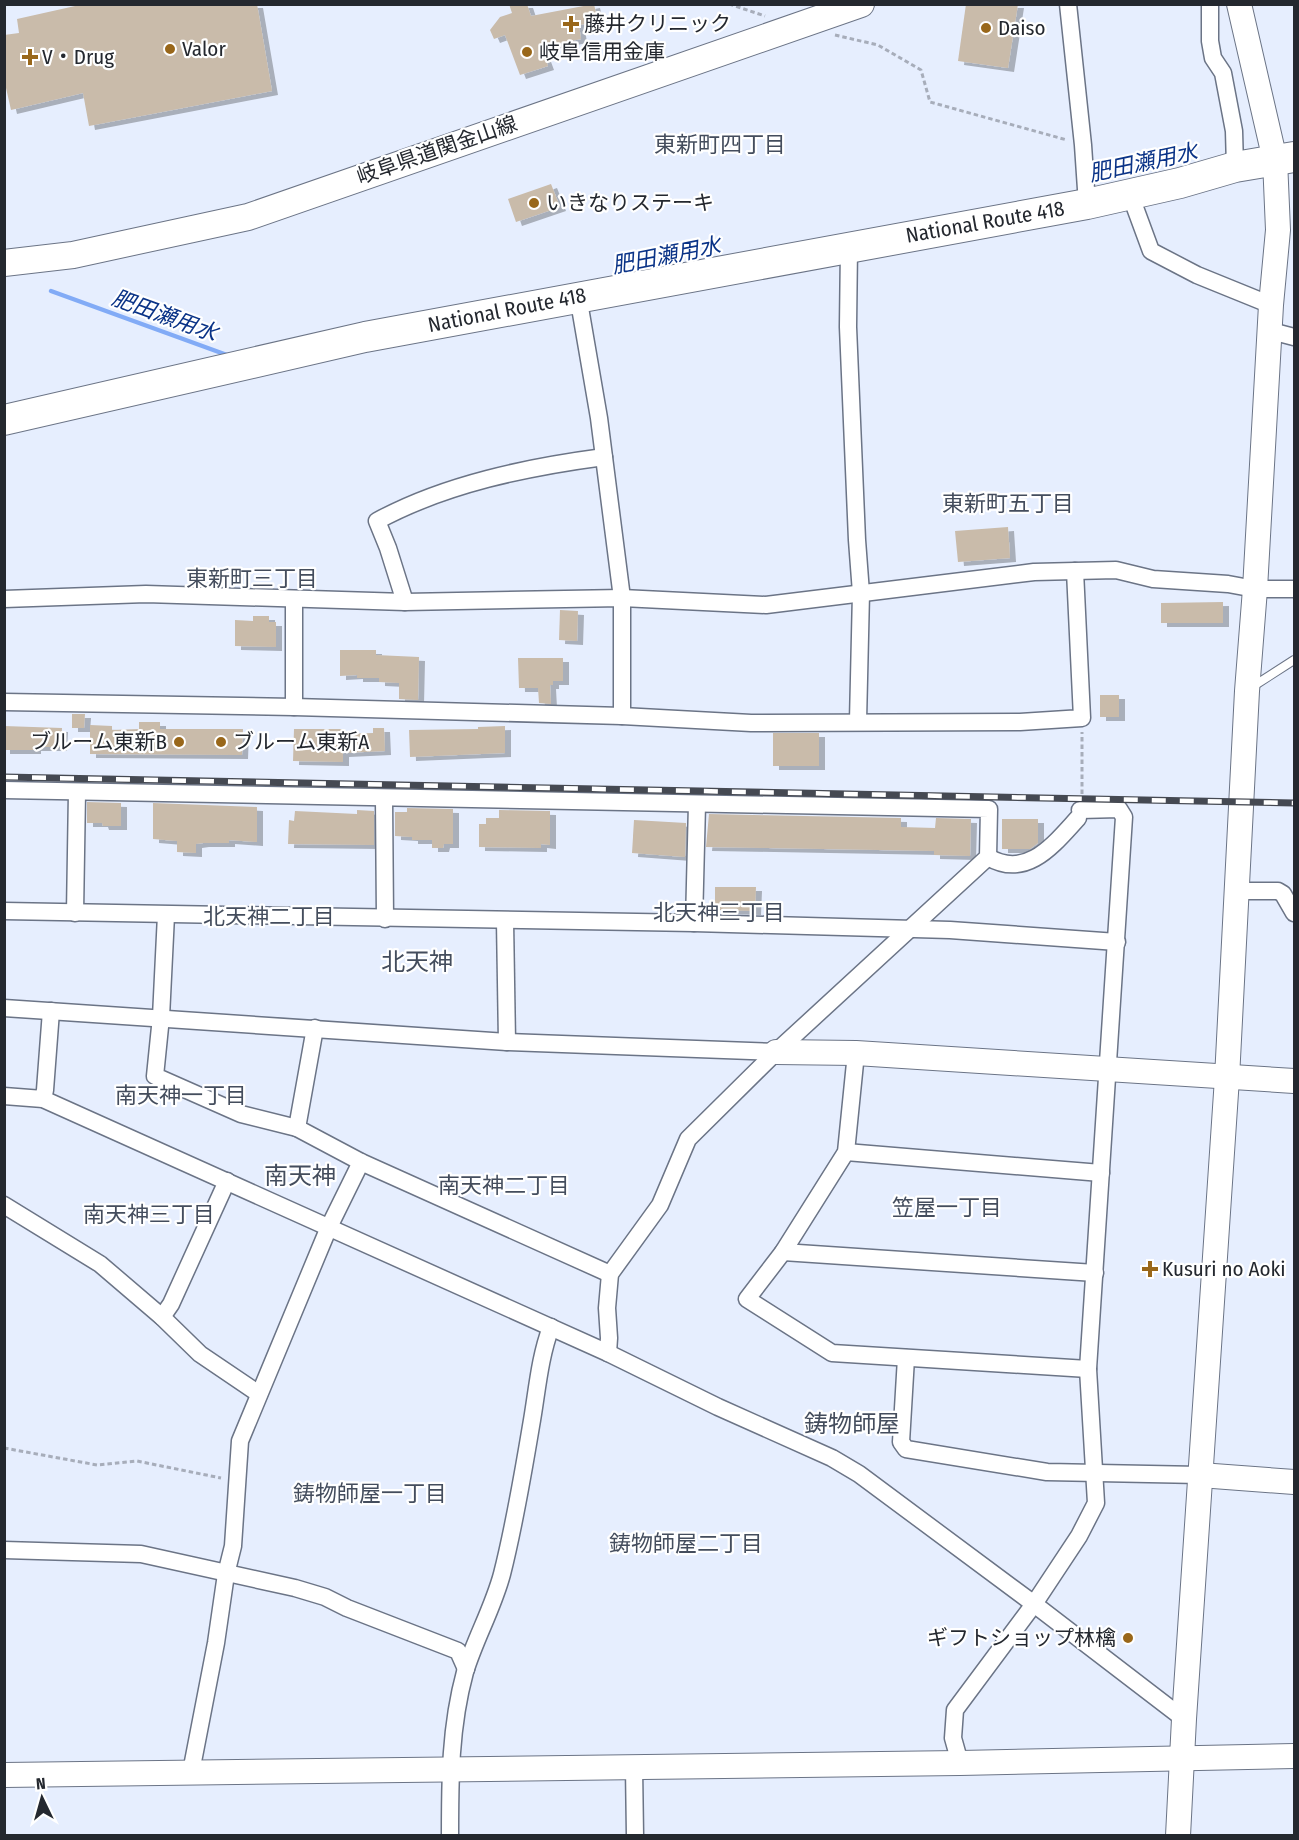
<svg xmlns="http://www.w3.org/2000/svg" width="1299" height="1840" viewBox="0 0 1299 1840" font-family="'Fira Sans Condensed','Noto Sans JP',sans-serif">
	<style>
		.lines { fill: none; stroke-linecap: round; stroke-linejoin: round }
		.stream { stroke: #82abf6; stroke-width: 4.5 }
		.building { fill: #c9bbaa; filter: url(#shadow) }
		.lane-casing { stroke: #6b7486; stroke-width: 10 }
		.street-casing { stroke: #6b7486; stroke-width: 19 }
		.secondary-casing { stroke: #6b7486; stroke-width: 26 }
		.primary-casing { stroke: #6b7486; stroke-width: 28 }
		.highway-casing { stroke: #6b7486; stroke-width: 32 }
		.path { stroke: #a7adba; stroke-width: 3; stroke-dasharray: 4.5 3; stroke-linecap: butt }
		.lane { stroke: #fff; stroke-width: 8 }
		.street { stroke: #fff; stroke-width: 16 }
		.secondary { stroke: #fff; stroke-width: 24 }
		.primary { stroke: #fff; stroke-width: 26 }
		.highway { stroke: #fff; stroke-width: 30 }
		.rail-casing { stroke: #454952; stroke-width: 7 }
		.rail { stroke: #fff; stroke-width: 4.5; stroke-dasharray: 14; stroke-linecap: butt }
		.poi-dot { fill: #99671a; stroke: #fff; stroke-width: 2 }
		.labels { text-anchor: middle; stroke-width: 4.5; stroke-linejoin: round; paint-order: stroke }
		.poi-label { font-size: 21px; fill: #24282f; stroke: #fff; text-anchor: start }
		.street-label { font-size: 21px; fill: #24282f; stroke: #fff }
		.neighbourhood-label { font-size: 22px; fill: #444d5d; stroke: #fff }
		.water-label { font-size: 22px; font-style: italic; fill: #0a3387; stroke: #fff }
		.quarter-label { font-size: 24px; fill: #444d5d; stroke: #fff }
	</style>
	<defs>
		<filter id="shadow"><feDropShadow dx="6" dy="4" stdDeviation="0" flood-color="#0004"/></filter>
	</defs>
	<rect width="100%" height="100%" fill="#e6eefe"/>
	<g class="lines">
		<polyline class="stream" points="51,291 227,355"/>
	</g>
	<g class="building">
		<polygon points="84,4 257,4 272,91 89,126 83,93 11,110 4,79 4,35 19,33 17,19"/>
		<polygon points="509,4 527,4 531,16 594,4 598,22 579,25 581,39 541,47 548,66 520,75 505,35 494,39 490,30 500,17 512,13"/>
		<polygon points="966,4 1018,4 1008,68 958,61"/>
		<polygon points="551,184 560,207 516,222 508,199"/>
		<polygon points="1008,527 1010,558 958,562 955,531"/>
		<polygon points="1223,602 1223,623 1161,623 1161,603"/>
		<polygon points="560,610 578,611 577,641 559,640"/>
		<polygon points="253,616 269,616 269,622 276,622 276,647 235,646 235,620 253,621"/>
		<polygon points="340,650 376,650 376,655 419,657 418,700 399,699 399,683 379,682 379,678 357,678 357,675 340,676"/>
		<polygon points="518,658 563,658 563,681 553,681 553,685 550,685 551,704 539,703 538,688 519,688"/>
		<rect x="1100" y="695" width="19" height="22"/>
		<polygon points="72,714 85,714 84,728 72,728"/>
		<polygon points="139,722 160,722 160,729 243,729 242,755 90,754 90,725 112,726 112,730 139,729"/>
		<polygon points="4,726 62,728 61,747 35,747 35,750 4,750"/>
		<polygon points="505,726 505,753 410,757 409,730 478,729 478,727"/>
		<polygon points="373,728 384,728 385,751 343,753 343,762 293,761 294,729 343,729 343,734 373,733"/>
		<rect x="773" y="733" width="46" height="33"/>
		<polygon points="87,802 121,803 121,826 103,826 102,823 87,823"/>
		<polygon points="153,803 257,807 257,842 229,840 229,843 203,843 196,844 196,853 177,852 177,841 153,839"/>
		<polygon points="407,808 453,809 453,844 444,844 443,848 432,848 432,840 412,840 412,837 395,836 395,812 407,812"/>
		<polygon points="357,810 374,811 374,845 288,844 289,820 294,821 295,811 357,814"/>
		<polygon points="499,810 550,811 550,845 541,844 541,848 479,847 479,824 486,824 486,818 499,818"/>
		<polygon points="709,814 901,818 901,827 935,828 936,818 971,819 970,856 934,855 934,851 706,847"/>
		<polygon points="1002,819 1038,819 1038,843 1030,849 1002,849"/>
		<polygon points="634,820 686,823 685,857 632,853"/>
		<polygon points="715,887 756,887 755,911 715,910"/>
	</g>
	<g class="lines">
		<defs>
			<polyline id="lane" points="1252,687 1294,660"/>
			<g id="street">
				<polyline points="1068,4 1083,145 1087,204"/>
				<polyline points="1210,4 1210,41 1213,58 1223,73 1234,131 1235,167"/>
				<polyline points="1130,194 1151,251 1197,275 1271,305"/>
				<polyline points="849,247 848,327 857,540 861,593 858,721"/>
				<polyline points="578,296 599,418 622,598 622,716"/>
				<polyline points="1271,331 1294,337"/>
				<polyline points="4,599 146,594 405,602 622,598 766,605 1034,572 1116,570 1153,579 1228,584 1255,589 1294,589"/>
				<polyline points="294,599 294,707"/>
				<path d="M 405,602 L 388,548 L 377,521 C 445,484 528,467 604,457"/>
				<polyline points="4,702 294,707 622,716 751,723 1020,722 1082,718 1075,571"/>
				<polyline points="4,790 989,809 988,857 776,1052 688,1139 660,1205 610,1274 607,1308 609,1338 608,1353"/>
				<polyline points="384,799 385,919"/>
				<path d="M 988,857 C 1027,880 1054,844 1078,818"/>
				<polyline points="1237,891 1278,891 1283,894 1294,913"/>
				<polyline points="4,911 694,923 950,930 1117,942"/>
				<polyline points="75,913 77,792"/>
				<polyline points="166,915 161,1017 155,1076 241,1114 297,1128"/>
				<polyline points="505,921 507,1042"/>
				<polyline points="694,923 697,804"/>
				<polyline points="4,1008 507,1042 776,1052"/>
				<polyline points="315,1028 297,1128 361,1162 610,1274"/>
				<polyline points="856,1053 846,1152 783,1252 747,1299 832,1353 1088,1369"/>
				<polyline points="4,1096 43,1099 608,1353 718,1407 832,1458 859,1474 1034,1604 1184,1719"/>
				<polyline points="43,1099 45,1090 51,1011"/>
				<polyline points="846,1152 1101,1173"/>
				<polyline points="4,1205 100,1264 162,1317 200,1354 259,1394"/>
				<polyline points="783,1252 1095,1273"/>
				<polyline points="162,1317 171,1304 227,1181"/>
				<polyline points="906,1358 901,1442 906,1449 1047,1472 1200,1475"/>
				<polyline points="4,1550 141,1554 295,1588 325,1597 347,1608 458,1651 466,1669"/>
				<polyline points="960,1763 953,1738 955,1710 1034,1604 1079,1536 1096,1503 1088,1369 1124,817 1119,809 1080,810"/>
				<polyline points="634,1767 635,1836"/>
				<polyline points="191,1772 216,1643 226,1574 233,1546 240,1441 329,1227 361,1162"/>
				<path d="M 450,1836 C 450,1780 450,1727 465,1672 C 475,1639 493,1608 502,1574 C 514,1527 523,1474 531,1426 C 537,1393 539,1359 551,1327"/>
			</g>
			<g id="secondary">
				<polyline points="776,1052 856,1053 1294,1081"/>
				<polyline points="1200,1475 1294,1482"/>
				<polyline points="4,1775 960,1763 1294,1756"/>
				<polyline points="1178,1836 1184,1719 1227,1078 1247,691 1255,589 1271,305 1278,230 1275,160 1239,4"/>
			</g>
			<polyline id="primary" points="4,263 73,255 248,217 861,4"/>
			<polyline id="highway" points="4,420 365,337 1087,204 1180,183 1235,167 1294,157"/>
		</defs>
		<use href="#lane" class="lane-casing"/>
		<use href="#street" class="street-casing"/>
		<use href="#secondary" class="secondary-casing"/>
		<use href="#primary" class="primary-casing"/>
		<use href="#highway" class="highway-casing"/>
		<g class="path">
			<polyline points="729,4 765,16"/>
			<polyline points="835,35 878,45 921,70 930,102 1067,140"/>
			<polyline points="1082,794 1082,732"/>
			<polyline points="4,1448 97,1465 137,1461 221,1478"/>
		</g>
		<use href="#lane" class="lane"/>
		<use href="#street" class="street"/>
		<use href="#secondary" class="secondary"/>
		<use href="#primary" class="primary"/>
		<use href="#highway" class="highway"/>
		<defs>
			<polyline id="rail" points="4,777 1294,803"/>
		</defs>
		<use href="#rail" class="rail-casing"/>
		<use href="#rail" class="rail"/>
	</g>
	<g class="poi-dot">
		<path d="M568 15h6v6h6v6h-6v6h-6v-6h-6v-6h6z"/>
		<circle cx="986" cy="28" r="6"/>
		<circle cx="170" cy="49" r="6"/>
		<circle cx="527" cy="52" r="6"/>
		<path d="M27 48h6v6h6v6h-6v6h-6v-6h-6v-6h6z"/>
		<circle cx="534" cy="203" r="6"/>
		<circle cx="179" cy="742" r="6"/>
		<circle cx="221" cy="742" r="6"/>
		<path d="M1147 1260h6v6h6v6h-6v6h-6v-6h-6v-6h6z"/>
		<circle cx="1128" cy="1638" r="6"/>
	</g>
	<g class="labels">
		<g class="poi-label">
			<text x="584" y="31">藤井クリニック</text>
			<text x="998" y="35">Daiso</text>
			<text x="182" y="56">Valor</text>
			<text x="539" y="59">岐阜信用金庫</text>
			<text x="42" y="64">V・Drug</text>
			<text x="546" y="210">いきなりステーキ</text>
			<text x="167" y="749" text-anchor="end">ブルーム東新B</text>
			<text x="233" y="749">ブルーム東新A</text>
			<text x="1162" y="1276">Kusuri no Aoki</text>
			<text x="1116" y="1645" text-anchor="end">ギフトショップ林檎</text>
		</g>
		<g class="street-label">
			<text transform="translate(437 150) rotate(-19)" y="7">岐阜県道関金山線</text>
			<text transform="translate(985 222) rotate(-10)" y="7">National Route 418</text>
			<text transform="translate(507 310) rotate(-11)" y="7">National Route 418</text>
		</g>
		<g class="neighbourhood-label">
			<text x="720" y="152">東新町四丁目</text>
			<text x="1008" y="511">東新町五丁目</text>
			<text x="252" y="586">東新町三丁目</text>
			<text x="719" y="920">北天神三丁目</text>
			<text x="269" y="924">北天神二丁目</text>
			<text x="181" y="1103">南天神一丁目</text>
			<text x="504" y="1193">南天神二丁目</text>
			<text x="947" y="1215">笠屋一丁目</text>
			<text x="149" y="1222">南天神三丁目</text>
			<text x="370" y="1501">鋳物師屋一丁目</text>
			<text x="686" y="1551">鋳物師屋二丁目</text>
		</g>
		<g class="water-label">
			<text transform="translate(1143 162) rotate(-12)" y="8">肥田瀬用水</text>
			<text transform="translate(666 255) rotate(-11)" y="8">肥田瀬用水</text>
			<text transform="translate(165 315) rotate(20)" y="8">肥田瀬用水</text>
		</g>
		<g class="quarter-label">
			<text x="417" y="970">北天神</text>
			<text x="300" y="1184">南天神</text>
			<text x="852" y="1432">鋳物師屋</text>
		</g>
	</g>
	<rect width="1299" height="1840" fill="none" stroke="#24282f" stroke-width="12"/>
	<g transform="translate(42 1798) rotate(355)" stroke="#ffffff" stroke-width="4.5" paint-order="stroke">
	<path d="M0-4.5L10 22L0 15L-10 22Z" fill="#24282f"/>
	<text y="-9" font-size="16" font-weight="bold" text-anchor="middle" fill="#24282f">N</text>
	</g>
</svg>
